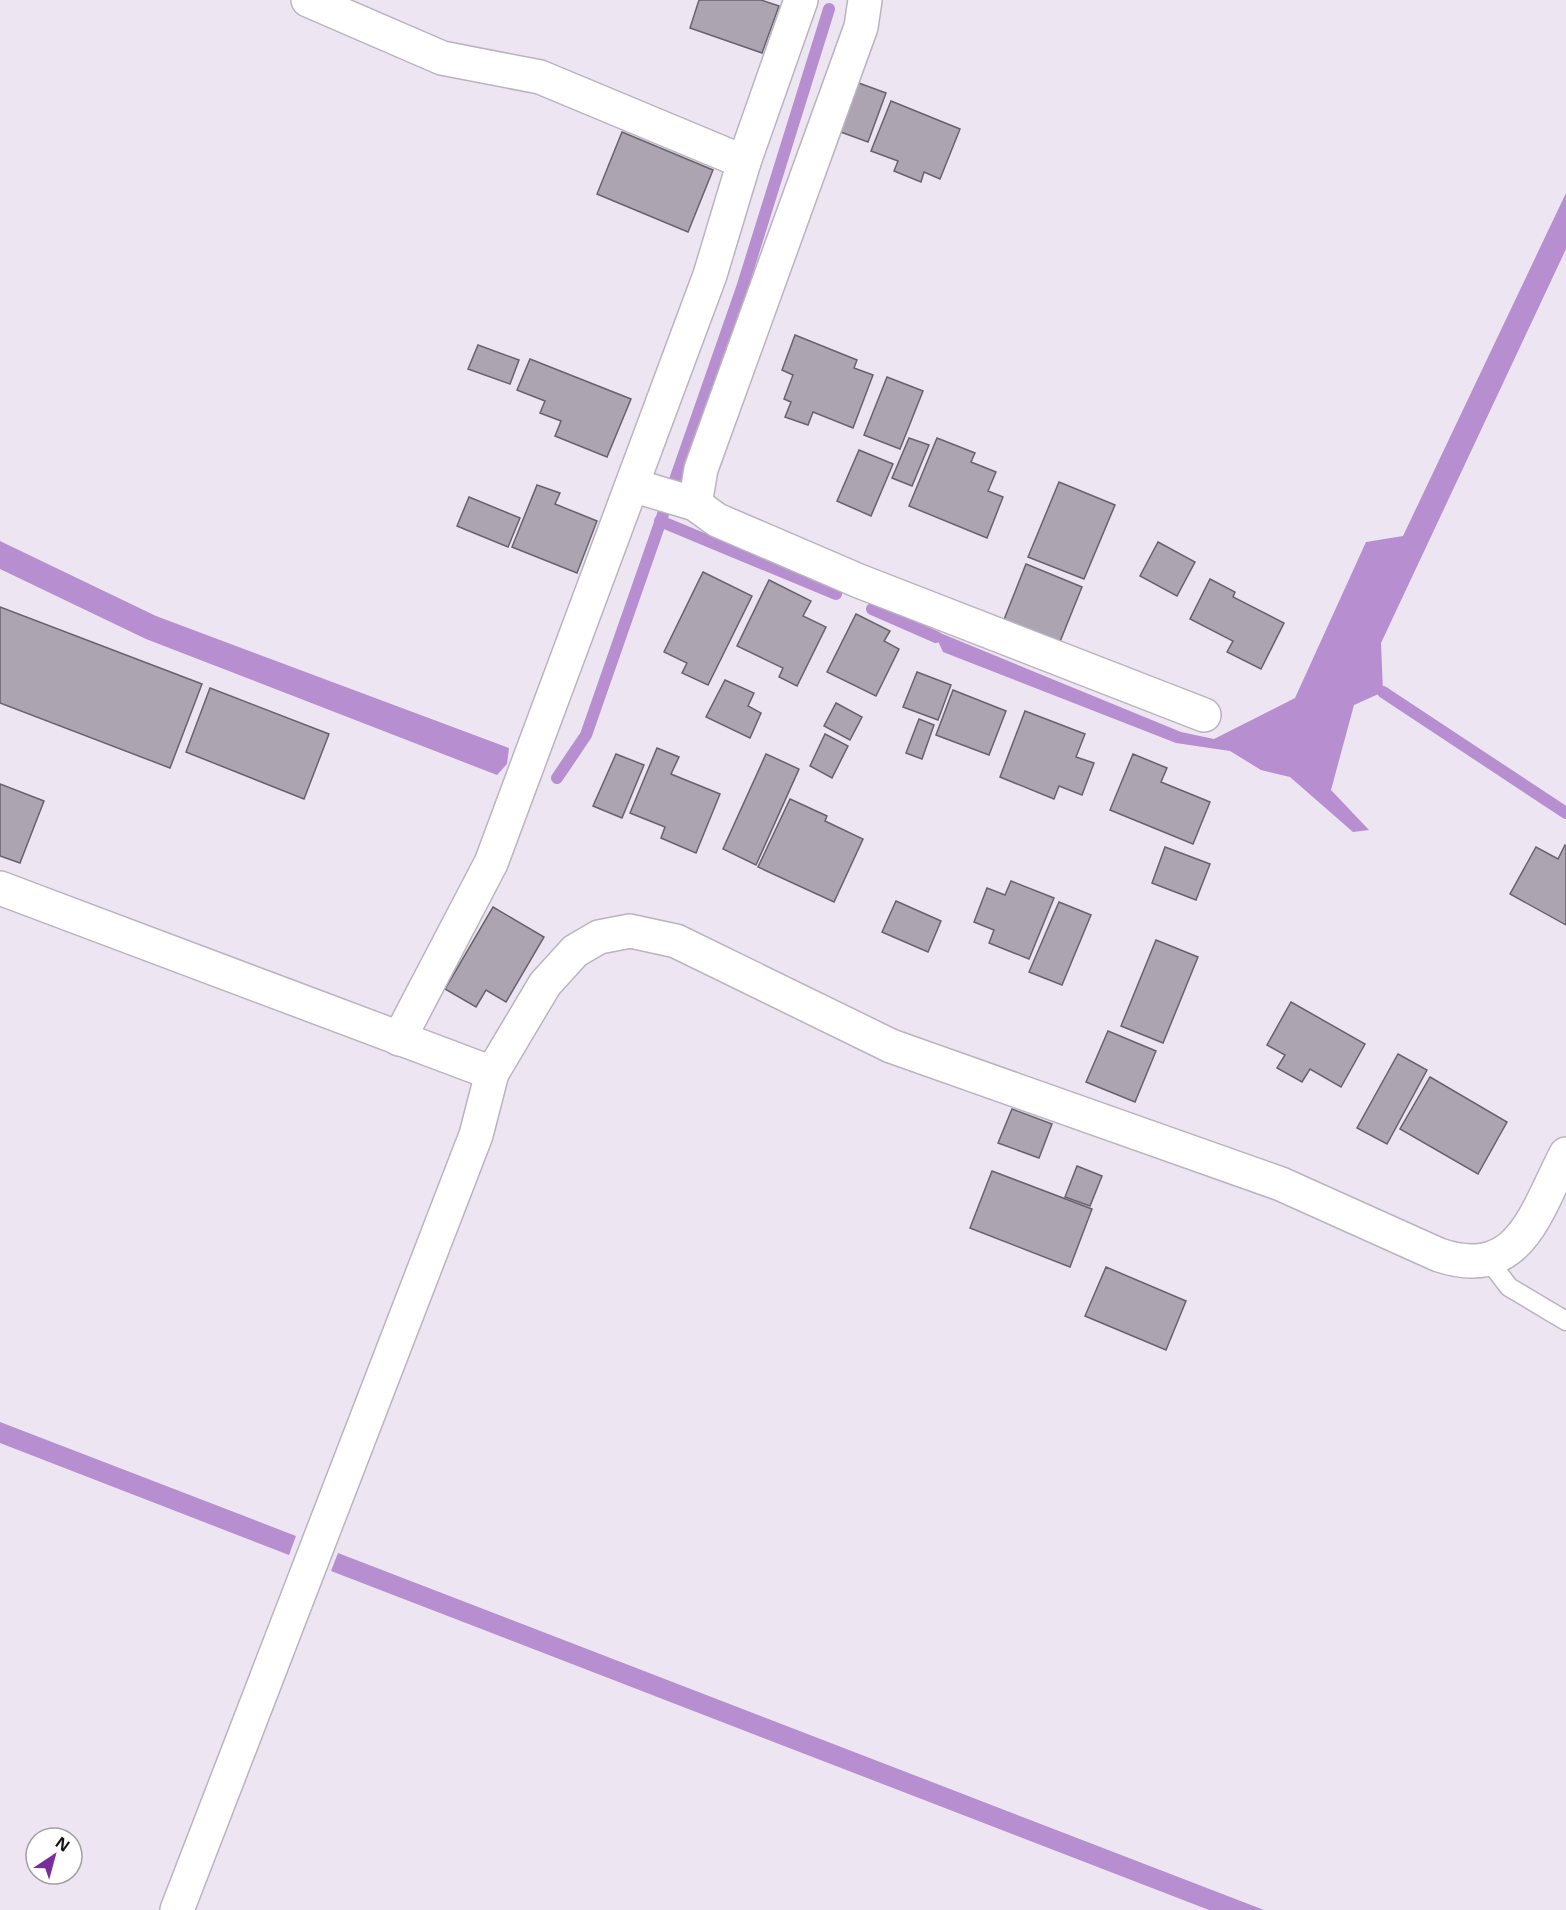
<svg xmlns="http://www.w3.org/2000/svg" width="1566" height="1910" viewBox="0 0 1566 1910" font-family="'Noto Sans',sans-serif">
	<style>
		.water { fill: #b78ecf }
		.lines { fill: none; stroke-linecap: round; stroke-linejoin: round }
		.stream { stroke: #b78ecf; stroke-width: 12 }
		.building { fill: #aca5b1; stroke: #68626d; stroke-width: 1.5 }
		.lane-casing { stroke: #bbb3bf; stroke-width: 21 }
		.street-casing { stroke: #bbb3bf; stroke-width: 36 }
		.lane { stroke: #fff; stroke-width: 18 }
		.street { stroke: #fff; stroke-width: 33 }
	</style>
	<rect width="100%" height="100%" fill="#ede5f2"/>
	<g class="water">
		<polygon points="1566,193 1566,249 1381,643 1383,692 1354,705 1331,790 1369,830 1353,832 1290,777 1261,770 1230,751 1176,743 943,652 933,630 1181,732 1214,739 1295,698 1366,542 1403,536"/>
		<polygon points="0,541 156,616 509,748 507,764 497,775 146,639 0,569"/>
		<polygon points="0,1422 296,1536 289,1555 0,1443"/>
		<polygon points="338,1553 1264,1910 1209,1910 331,1571"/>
	</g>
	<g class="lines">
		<g class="stream">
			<polyline points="660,521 836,594"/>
			<polyline points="872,609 936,637"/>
			<polyline points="1383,692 1566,813"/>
			<polyline points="557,778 586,735 742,288 829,9"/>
		</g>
	</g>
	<g class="building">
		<polygon points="699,0 761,0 779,6 762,53 690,28"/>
		<polygon points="856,82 886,93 868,142 838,131"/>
		<polygon points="891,101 960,129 940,179 924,172 921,182 894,171 898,161 871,151"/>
		<polygon points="622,132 713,170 688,232 597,194"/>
		<polygon points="795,335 857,360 854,368 873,375 853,428 813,412 808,425 785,417 791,402 784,399 793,375 782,370"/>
		<polygon points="478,345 519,360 510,384 468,369"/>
		<polygon points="530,359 631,399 607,457 555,436 561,421 540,413 545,401 517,390"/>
		<polygon points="887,377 923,391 900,449 864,435"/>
		<polygon points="909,438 929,445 912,486 892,478"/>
		<polygon points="937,438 975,453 971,462 996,472 988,491 1003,497 987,538 909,506"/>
		<polygon points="859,450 893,464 871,516 837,501"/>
		<polygon points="1059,482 1115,505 1084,579 1028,557"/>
		<polygon points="537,485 560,493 555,504 597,521 577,573 512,547"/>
		<polygon points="469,497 520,518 508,547 457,526"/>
		<polygon points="1158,542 1195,562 1177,596 1140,576"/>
		<polygon points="1026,564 1082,587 1059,644 1003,622"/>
		<polygon points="703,572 752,596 708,685 682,673 687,663 664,652"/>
		<polygon points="1210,579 1235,592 1233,597 1284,623 1261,669 1227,652 1233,641 1190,619"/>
		<polygon points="769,580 811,601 803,616 826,627 797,686 779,677 783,668 737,646"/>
		<polygon points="0,607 202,684 170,768 0,703"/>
		<polygon points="856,614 890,631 884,641 899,649 876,696 827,672"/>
		<polygon points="917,672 951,685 938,720 903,707"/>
		<polygon points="725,680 754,693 748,706 761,713 750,738 706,717"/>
		<polygon points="210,688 329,734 304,799 186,752"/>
		<polygon points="953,690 1006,711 989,755 936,735"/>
		<polygon points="836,703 862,717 850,740 824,726"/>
		<polygon points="1025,711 1085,734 1076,757 1094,763 1082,795 1059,786 1054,799 1000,777"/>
		<polygon points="919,719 934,725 922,759 906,753"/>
		<polygon points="825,734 848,746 832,778 810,766"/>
		<polygon points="657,748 679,757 671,774 720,794 696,853 661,838 665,827 630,813"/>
		<polygon points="616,754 644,765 622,818 593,806"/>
		<polygon points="766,754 799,769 756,865 723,849"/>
		<polygon points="1133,754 1167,768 1161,782 1210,802 1193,844 1110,810"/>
		<polygon points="0,784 44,801 20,863 0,856"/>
		<polygon points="790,799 827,816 825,821 863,839 834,902 758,867"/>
		<polygon points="1565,845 1566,846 1566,925 1510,894 1536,847 1558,859"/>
		<polygon points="1165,847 1210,864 1196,900 1152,883"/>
		<polygon points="1011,881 1054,898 1029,959 989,943 994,930 974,922 987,888 1005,895"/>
		<polygon points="896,901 941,921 928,952 882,932"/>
		<polygon points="1059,902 1091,915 1062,985 1029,972"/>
		<polygon points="493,907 544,937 506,1002 486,990 476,1007 445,989"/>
		<polygon points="1156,940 1198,957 1163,1043 1121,1026"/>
		<polygon points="1291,1002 1365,1044 1341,1087 1310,1069 1302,1082 1277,1068 1285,1055 1267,1045"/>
		<polygon points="1108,1031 1156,1051 1135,1102 1086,1082"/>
		<polygon points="1398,1054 1427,1070 1387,1144 1357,1128"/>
		<polygon points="1430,1077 1507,1122 1478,1174 1400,1129"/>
		<polygon points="1012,1109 1052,1124 1039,1158 998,1143"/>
		<polygon points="1077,1166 1102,1176 1090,1206 1065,1197"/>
		<polygon points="992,1171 1092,1209 1070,1267 970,1228"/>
		<polygon points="1106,1267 1186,1301 1166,1350 1085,1316"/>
	</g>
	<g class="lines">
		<defs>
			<polyline id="lane" points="1489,1261 1509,1287 1566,1321"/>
			<g id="street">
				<polyline points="308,0 442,58 540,77 744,162"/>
				<polyline points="632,485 695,504 717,520 859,581 1204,715"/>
				<polyline points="695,504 701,469 861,27 865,0"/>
				<polyline points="0,888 492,1073"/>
				<polyline points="399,1039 491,863 710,275 744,162 801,0"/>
				<path d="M 177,1910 L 476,1135 L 492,1073 L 545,984 L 575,951 L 599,937 L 630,931 L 676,941 L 891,1046 L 1281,1184 L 1439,1255 C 1520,1282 1535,1213 1566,1154"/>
			</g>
		</defs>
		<use href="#lane" class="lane-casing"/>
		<use href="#street" class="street-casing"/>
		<use href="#lane" class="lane"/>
		<use href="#street" class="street"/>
	</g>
	<g transform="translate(54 1856) rotate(36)"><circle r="28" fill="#ffffff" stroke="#a2a1a2" stroke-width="1.5"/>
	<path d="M0-4.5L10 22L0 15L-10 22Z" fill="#7a2d9f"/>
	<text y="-9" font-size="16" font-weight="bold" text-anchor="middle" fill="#161317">N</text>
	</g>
</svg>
